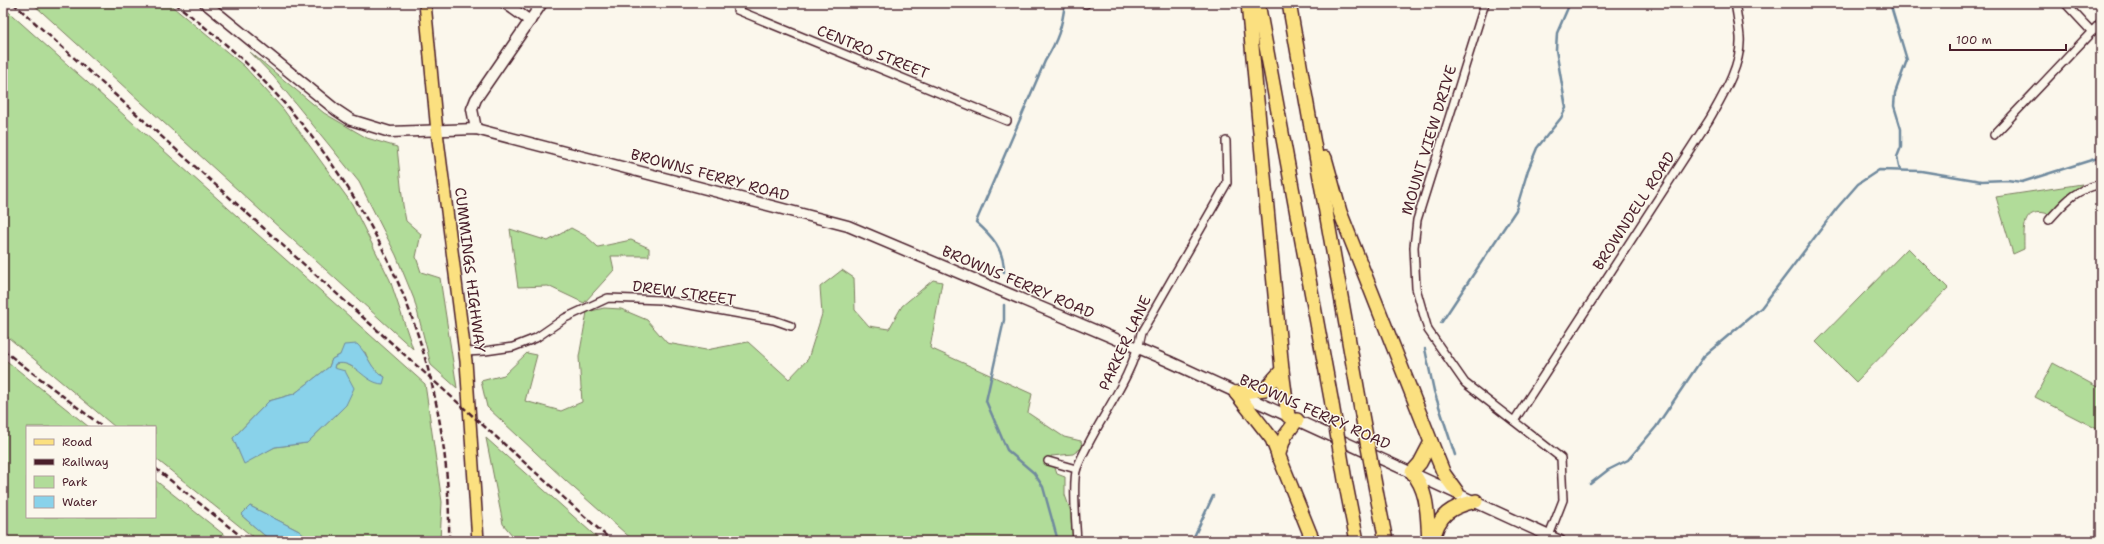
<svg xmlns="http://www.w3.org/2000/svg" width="2104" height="544" viewBox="0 0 2104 544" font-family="'Shantell Sans',sans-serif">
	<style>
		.green { fill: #b1dc99; stroke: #7e7e62; fill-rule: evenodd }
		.water { fill: #89d2ea; stroke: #708a9e }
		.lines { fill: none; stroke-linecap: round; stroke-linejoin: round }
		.stream { stroke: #708a9e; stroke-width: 2.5 }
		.street-casing { stroke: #4a1f2b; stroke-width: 10 }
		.secondary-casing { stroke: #4a1f2b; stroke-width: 13 }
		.primary-casing { stroke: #4a1f2b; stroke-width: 14 }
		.highway-casing { stroke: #4a1f2b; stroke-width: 16 }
		.street { stroke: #fbf7ec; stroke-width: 7 }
		.secondary { stroke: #fbf7ec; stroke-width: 10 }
		.primary { stroke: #fbe080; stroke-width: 11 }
		.highway { stroke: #fbe080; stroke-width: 13 }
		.rail { stroke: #4a1f2b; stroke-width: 2.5; stroke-dasharray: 6 3; stroke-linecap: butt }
		.highway-bridge-casing { stroke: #4a1f2b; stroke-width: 16; stroke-linecap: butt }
		.highway-bridge { stroke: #fbe080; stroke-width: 13 }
		.labels { text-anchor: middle; stroke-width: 3; stroke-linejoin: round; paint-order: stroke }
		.street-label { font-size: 15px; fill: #4a1f2b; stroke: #fbf7ec }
	</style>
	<rect width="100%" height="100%" fill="#fbf7ec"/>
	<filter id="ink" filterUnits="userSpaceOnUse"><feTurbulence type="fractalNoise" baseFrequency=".025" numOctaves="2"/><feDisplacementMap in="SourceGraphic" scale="8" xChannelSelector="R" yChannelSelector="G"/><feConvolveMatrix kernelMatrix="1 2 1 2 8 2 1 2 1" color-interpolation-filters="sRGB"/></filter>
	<g filter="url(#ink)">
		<g class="green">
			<polygon points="32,3 168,3 244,66 283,109 352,204 390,280 413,349"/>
			<path d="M 3,7 L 425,384 L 442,502 L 440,541 L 310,541 L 299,531 L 250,506 L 241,515 L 271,541 L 258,541 L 155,458 L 155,427 L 115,427 L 3,333 ZM 365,352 C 370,364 373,371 385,377 C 376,375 367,373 359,370 C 349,366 346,361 335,364 L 334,368 L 346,405 L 307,443 L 275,447 L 244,463 L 233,438 L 269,401 L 294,394 L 329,367 L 332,359 L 340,355 Z"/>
			<polygon points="250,52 324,113 367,138 397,147 403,205 406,221 421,234 416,257 421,272 440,278 457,388 431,365 414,299 396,255 359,182 274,77"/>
			<path d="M 2082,184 L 2049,214 C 2021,206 2024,230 2024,249 L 2013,254 L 1996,197 Z"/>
			<polygon points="571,228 586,236 598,247 631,240 649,248 649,256 611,256 614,270 584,303 548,286 518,287 510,229 548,241"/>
			<polygon points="1908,248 1948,288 1856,382 1816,342"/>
			<polygon points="842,270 854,278 855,310 869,326 889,329 902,306 933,280 942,282 930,348 1032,394 1028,413 1064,437 1081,441 1083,447 1073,454 1051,456 1057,474 1065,477 1065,495 1072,515 1075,541 634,541 566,481 487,407 481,381 504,375 527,353 537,355 525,401 561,411 582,402 579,357 587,312 604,308 621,309 647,320 667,343 706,350 748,342 789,379 808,359 822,314 820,287"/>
			<polygon points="3,358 89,427 27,427 27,517 155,517 155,480 232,541 3,541"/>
			<polygon points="2053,363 2101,389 2101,431 2035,397"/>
			<polygon points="486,438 601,541 517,541 503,524"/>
		</g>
		<g class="water">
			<path d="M 357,344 C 370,356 369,369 385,377 L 383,384 C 363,383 356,359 335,364 L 334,368 L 345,371 L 354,388 L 346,405 L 307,443 L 275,447 L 244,464 L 233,438 L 269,401 L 294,394 L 329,367 L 332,359 L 340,355 L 344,345 Z"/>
			<polygon points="250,506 299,531 310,541 271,541 241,515"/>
		</g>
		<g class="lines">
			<g class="stream">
				<polyline points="1890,3 1907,60 1895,93 1894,106 1901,129 1901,147 1897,157 1900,170"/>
				<path d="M 1004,272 C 1004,249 992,236 976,222 L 1045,61 C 1058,40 1062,27 1065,3"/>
				<polyline points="1004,305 1004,320 986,401 1007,450 1034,473 1043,487 1058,541"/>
				<polyline points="1441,323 1516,210 1528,170 1537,148 1561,118 1566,108 1556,50 1557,33 1570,3"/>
				<polyline points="1425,349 1434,391 1455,455"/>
				<polyline points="1590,484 1608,470 1628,460 1656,427 1704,356 1761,308 1837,208 1858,184 1879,170 1921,171 1981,181 2007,180 2022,182 2101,157"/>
				<polyline points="1192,541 1213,496"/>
			</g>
			<defs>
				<g id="street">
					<polyline points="741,3 737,10 1007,121"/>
					<polyline points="1082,3 1086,4"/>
					<polyline points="1485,3 1417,220 1414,247 1416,288 1428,330 1465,383 1561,458 1563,500 1547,541"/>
					<polyline points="2065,3 2092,32"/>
					<polyline points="1994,135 2101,22"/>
					<path d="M 2049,220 C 2068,199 2073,191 2101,184"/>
					<polyline points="465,352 485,351 513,347 536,338 565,318 608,298 662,300 774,320 791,326"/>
					<path d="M 1514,421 L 1709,120 C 1722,97 1742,65 1740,37 C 1739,26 1737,14 1735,3"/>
					<polyline points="1048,461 1076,469"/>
					<path d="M 1077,541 C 1076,526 1072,480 1077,468 C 1095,422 1132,382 1141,333 L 1227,183 L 1226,141"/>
				</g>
				<g id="secondary">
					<polyline points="205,3 336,110 351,120 390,132 476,129 848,226 1168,361 1560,541"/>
					<polyline points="505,3 530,21"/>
					<polyline points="476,129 472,109 476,99 542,3"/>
				</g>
				<polyline id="primary" points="425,3 437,132 466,361 478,541"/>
				<g id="highway">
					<polyline points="1258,3 1332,404"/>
					<polyline points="1289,3 1362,415"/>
					<polyline points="1325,158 1340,212 1431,442 1444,474 1457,492"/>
					<polyline points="1282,370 1288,416"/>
					<polyline points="1236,393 1265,389 1282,370 1248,3"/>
					<polyline points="1236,393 1272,439 1313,541"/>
					<polyline points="1278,456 1285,436 1297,420"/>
					<polyline points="1345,480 1357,541"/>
					<polyline points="1378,501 1386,541"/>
					<path d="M 1429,541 C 1427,516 1429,492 1412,472 L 1420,463 L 1431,442"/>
					<path d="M 1433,541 C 1438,514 1451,507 1476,501"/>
				</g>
			</defs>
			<use href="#street" class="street-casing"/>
			<use href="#secondary" class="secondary-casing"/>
			<use href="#primary" class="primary-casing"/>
			<use href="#highway" class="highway-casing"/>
			<use href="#street" class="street"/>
			<use href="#secondary" class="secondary"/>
			<use href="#primary" class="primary"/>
			<use href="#highway" class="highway"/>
			<g class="rail">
				<polyline points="13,3 612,541"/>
				<path d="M 175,3 C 198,22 222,40 243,60 C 375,188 452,356 449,541"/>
				<polyline points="3,350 103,427"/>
				<polyline points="155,468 247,541"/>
			</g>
			<defs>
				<g id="highway-bridge">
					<polyline points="1332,404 1345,480"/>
					<polyline points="1362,415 1378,501"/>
				</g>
			</defs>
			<use href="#highway-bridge" class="highway-bridge-casing"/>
			<use href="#highway-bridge" class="highway-bridge"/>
		</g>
	</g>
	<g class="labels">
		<g class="street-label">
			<text transform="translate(873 52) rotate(22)" y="5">CENTRO STREET</text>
			<text transform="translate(1429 140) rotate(-73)" y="5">MOUNT VIEW DRIVE</text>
			<text transform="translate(710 175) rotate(15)" y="5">BROWNS FERRY ROAD</text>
			<text transform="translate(1634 211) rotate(-57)" y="5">BROWNDELL ROAD</text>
			<text transform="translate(470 270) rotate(83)" y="5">CUMMINGS HIGHWAY</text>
			<text transform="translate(1018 282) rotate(23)" y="5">BROWNS FERRY ROAD</text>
			<text transform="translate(684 293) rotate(8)" y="5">DREW STREET</text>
			<text transform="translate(1125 343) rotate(-65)" y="5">PARKER LANE</text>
			<text transform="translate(1315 412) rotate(24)" y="5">BROWNS FERRY ROAD</text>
		</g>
	</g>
	<rect width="2104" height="544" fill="none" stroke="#fbf7ec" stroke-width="16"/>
	<rect x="8" y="8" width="2088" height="528" fill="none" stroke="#4a1f2b" stroke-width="1.5" filter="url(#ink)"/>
	<rect x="26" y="426" width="130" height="92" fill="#fbf7ec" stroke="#b4a19f"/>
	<rect x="34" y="439" width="20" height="6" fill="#fbe080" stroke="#b4a19f"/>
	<text x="62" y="446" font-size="12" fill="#4a1f2b">Road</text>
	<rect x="34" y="459" width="20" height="6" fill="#4a1f2b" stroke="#b4a19f"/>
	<text x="62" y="466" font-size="12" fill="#4a1f2b">Railway</text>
	<rect x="34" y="476" width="20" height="12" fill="#b1dc99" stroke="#b4a19f"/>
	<text x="62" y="486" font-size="12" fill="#4a1f2b">Park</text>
	<rect x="34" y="496" width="20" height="12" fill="#89d2ea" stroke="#b4a19f"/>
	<text x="62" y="506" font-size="12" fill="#4a1f2b">Water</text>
	<path d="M1950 44v6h116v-6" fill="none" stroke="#4a1f2b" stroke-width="2"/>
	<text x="1956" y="44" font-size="12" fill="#4a1f2b" stroke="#fbf7ec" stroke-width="3" paint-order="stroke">100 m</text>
</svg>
